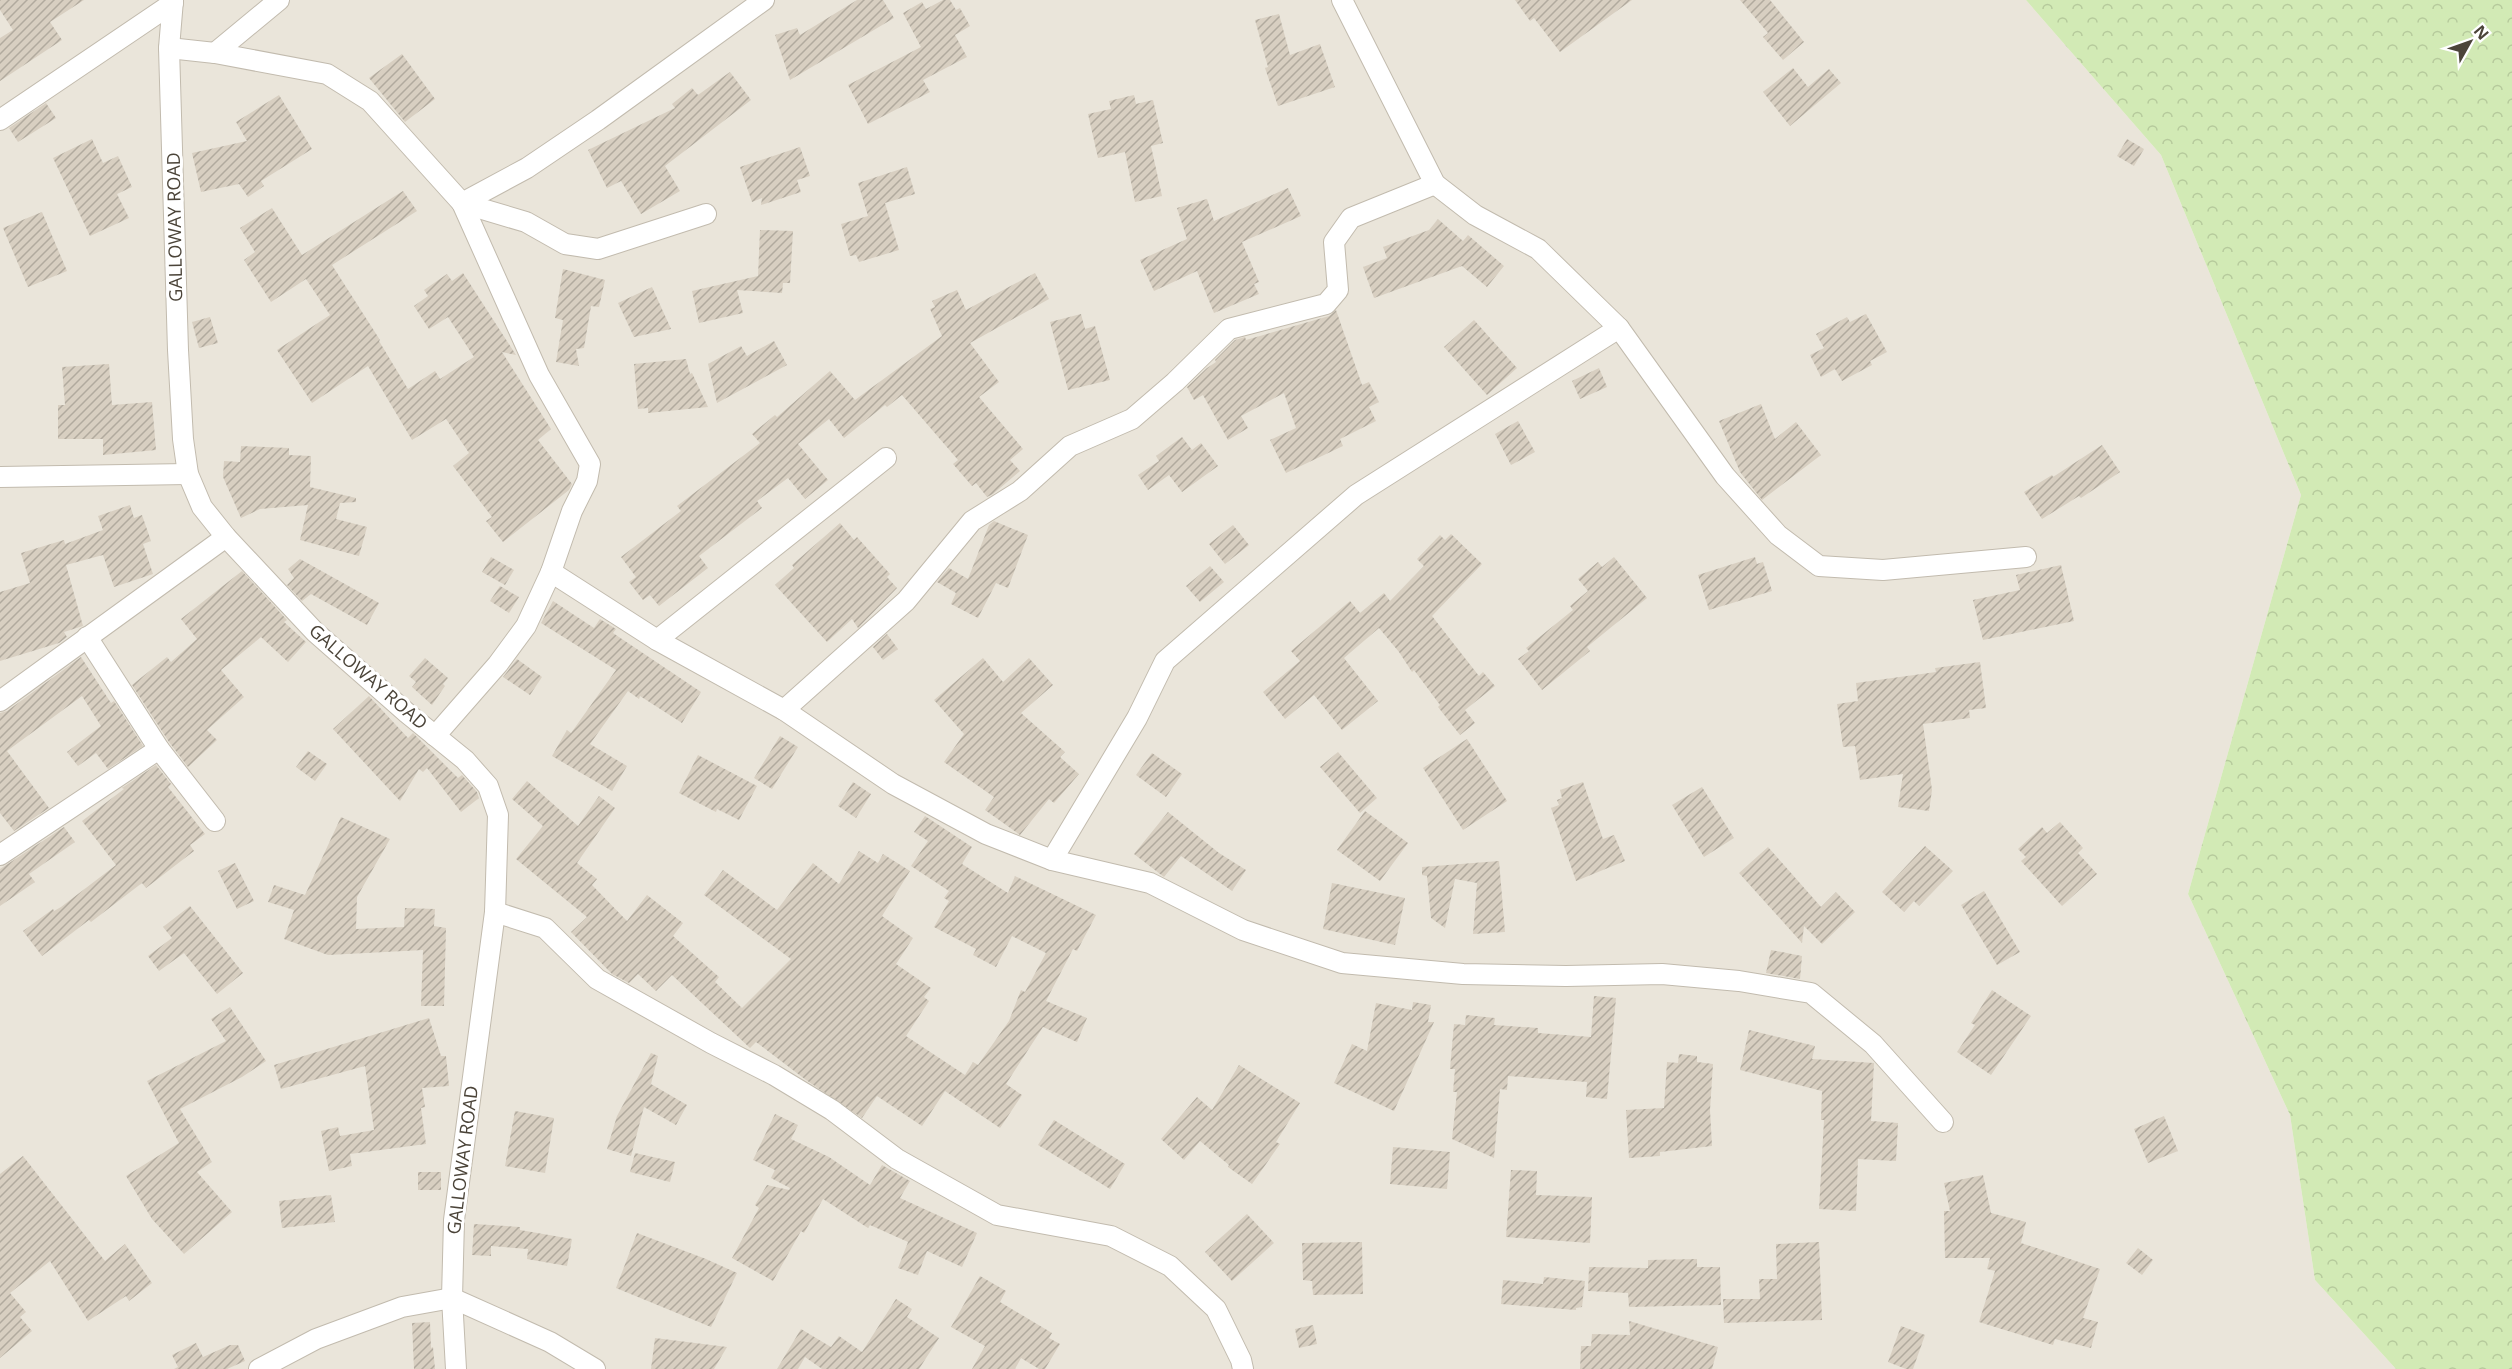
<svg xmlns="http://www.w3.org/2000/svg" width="2512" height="1369" viewBox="0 0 2512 1369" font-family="'Open Sans',sans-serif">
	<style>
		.residential { fill: #eae5da }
		.forest { fill: url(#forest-crowns) }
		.building { fill: url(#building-hatch) }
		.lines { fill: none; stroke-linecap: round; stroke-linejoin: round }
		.minor-casing { stroke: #c2bbae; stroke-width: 22 }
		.minor { stroke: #fff; stroke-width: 20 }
		.labels { text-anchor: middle; stroke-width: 6; stroke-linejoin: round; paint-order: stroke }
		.street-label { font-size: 18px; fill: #4b4439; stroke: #fff }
	</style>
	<defs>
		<pattern id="forest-crowns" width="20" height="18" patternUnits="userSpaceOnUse" patternTransform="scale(1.5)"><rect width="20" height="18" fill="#d2eab5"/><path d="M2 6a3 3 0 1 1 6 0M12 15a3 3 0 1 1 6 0" fill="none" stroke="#b6ca9c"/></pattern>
		<pattern id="building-hatch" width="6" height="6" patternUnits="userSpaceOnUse" patternTransform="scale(1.5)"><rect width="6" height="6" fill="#d8cfc1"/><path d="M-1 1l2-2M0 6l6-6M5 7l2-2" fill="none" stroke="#b1aa9e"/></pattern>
	</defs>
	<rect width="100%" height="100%" fill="#f6f3ec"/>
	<polygon class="residential" points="0,0 2026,0 2161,155 2301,495 2188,894 2290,1115 2315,1280 2396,1369 0,1369"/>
	<polygon class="forest" points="2026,0 2512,0 2512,1369 2396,1369 2315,1280 2290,1115 2188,894 2301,495 2161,155"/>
	<g class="building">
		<polygon points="0,0 84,0 50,22 62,40 0,81 0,38 13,30 0,10"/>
		<polygon points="857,0 883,0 894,18 790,80 775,35 797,28 800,35"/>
		<polygon points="943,0 950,0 956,10 960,8 970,26 955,35 967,57 923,80 930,92 868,124 848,85 921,47 903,13 922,2 926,9"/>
		<polygon points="1515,0 1632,0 1560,52 1534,18 1530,21"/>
		<polygon points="1740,0 1770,0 1804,42 1783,60 1763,37 1768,33"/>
		<polygon points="1279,14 1290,55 1320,44 1335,87 1278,106 1265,68 1268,67 1255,20"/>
		<polygon points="402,54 435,99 405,122 369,78"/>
		<polygon points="1793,68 1808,87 1829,69 1841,83 1790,126 1763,92"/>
		<polygon points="730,72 751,100 665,166 680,191 641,214 621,181 607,188 588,150 675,108 672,104 692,88 698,95"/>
		<polygon points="279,95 312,149 261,181 264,186 248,197 239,184 201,192 192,153 247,141 236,122"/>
		<polygon points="1134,95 1136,104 1153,100 1163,143 1151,146 1162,196 1135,202 1125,152 1098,158 1088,114 1111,109 1109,101"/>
		<polygon points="46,103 56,118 18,142 9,128"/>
		<polygon points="92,139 103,163 118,156 132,187 117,194 129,218 90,236 53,158"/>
		<polygon points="2127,139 2144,149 2134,166 2117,156"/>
		<polygon points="800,147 810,176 797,180 801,192 761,205 762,198 752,202 740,167"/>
		<polygon points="907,167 915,194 885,203 899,250 859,262 856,255 850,256 841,224 868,216 858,183"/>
		<polygon points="1288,188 1301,216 1242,242 1259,282 1254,284 1259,294 1214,313 1197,271 1154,291 1140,260 1187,239 1177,208 1207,199 1214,221"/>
		<polygon points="403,191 417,211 332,265 380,340 379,341 408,389 435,371 440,379 474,357 448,317 429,329 414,306 428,296 424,290 447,274 452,281 463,273 516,355 502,352 551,429 538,440 572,484 569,490 503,542 486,521 492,517 453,466 469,453 446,419 412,440 368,366 312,403 277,350 330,315 306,279 271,302 244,260 255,252 240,228 272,208 302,255"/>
		<polygon points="42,212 67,271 28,287 3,228"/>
		<polygon points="1438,219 1463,241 1468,235 1504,266 1487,287 1462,266 1374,298 1363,267 1387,258 1383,247 1429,230"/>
		<polygon points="760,230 793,231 790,283 783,283 782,293 737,290 743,313 699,323 692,291 758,276"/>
		<polygon points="563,269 605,280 599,307 591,306 584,348 576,349 579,366 556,362 563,320 555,318"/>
		<polygon points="1035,273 1049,299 970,343 999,382 979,397 1023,449 1010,460 1020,471 993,494 987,497 976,483 972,486 953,464 958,460 902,395 887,407 885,405 844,438 829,419 798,444 828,480 805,499 788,478 757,501 762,508 699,556 708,568 659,606 650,595 643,600 629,582 636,577 621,557 681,511 677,506 760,443 752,434 775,415 777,417 830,371 855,400 942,336 930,309 935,307 932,301 957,290 966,310"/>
		<polygon points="652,287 671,329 634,337 618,303"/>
		<polygon points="1336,310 1362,385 1369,382 1379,402 1369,407 1376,421 1340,439 1343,446 1286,473 1270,440 1296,428 1284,393 1241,416 1248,428 1228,440 1203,395 1194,400 1187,387 1207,368 1216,362 1215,360 1235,340 1245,337 1246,340 1329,316"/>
		<polygon points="1081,314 1085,329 1095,326 1110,380 1068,390 1050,322"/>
		<polygon points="1866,314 1887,352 1870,361 1872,365 1842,381 1835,369 1821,377 1810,355 1824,348 1816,334 1847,317 1850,322"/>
		<polygon points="210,317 218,343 199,348 192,322"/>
		<polygon points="1474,320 1517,368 1487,395 1444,347"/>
		<polygon points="774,341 787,365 717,403 708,364 741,346 747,356"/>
		<polygon points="686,359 690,374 692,373 708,407 648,413 648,408 638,409 634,364"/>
		<polygon points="109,364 112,405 152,402 156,450 103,455 103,439 58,439 58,405 65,405 62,367"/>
		<polygon points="1599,368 1607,387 1580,399 1572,381"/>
		<polygon points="1761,404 1775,439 1796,422 1821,455 1762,500 1740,472 1719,421"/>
		<polygon points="1518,421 1535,452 1511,465 1495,434"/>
		<polygon points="1182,437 1192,450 1201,443 1218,466 1182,492 1169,475 1148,490 1138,475 1159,461 1156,456"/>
		<polygon points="2102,445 2120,472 2081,498 2079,496 2042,519 2024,492 2052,475 2053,477"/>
		<polygon points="241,446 289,448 289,455 311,456 310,487 356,498 356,502 340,503 336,519 367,527 359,556 300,540 308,505 260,509 241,518 223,477 224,461 240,462"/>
		<polygon points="130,505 134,518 142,515 151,541 143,544 153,574 114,587 103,555 66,565 83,626 64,632 67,637 59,643 0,661 0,592 30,583 21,553 64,540 65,544 103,530 98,516"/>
		<polygon points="994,521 1028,535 1008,588 996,583 978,618 951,604 956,593 937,582 949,568 968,579 989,525"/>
		<polygon points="840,523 854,540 857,537 890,574 887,577 897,588 858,628 852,619 827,642 775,585 794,568 792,565"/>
		<polygon points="1233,525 1249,545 1225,564 1209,544"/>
		<polygon points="1451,534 1482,564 1432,616 1479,676 1483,672 1495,686 1465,710 1475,723 1460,735 1438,707 1440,705 1414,670 1412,672 1399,652 1379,628 1344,658 1378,701 1342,730 1314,695 1285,719 1263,692 1300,661 1291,651 1350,601 1360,613 1384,593 1390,601 1424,566 1417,559 1440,535 1445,540"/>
		<polygon points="491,557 514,570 505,585 482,572"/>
		<polygon points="1614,557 1647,598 1587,647 1590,651 1542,690 1518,659 1529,651 1526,648 1573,610 1570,606 1588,591 1578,579 1598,562 1602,567"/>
		<polygon points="1755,557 1757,564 1763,562 1772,591 1709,610 1698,575"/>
		<polygon points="300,559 379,603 367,625 311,594 302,601 287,585 294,578 288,569"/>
		<polygon points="2061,565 2074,621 1983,640 1973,600 2020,590 2016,575"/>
		<polygon points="1210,566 1224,582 1200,602 1186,586"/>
		<polygon points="242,571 287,620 284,622 306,642 288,662 261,637 221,670 244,697 207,730 217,740 188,767 169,742 132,685 167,657 171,662 197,639 181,619"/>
		<polygon points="500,586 519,597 509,613 490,601"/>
		<polygon points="553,601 594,628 600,619 616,629 613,633 701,692 682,723 640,696 639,699 628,691 590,744 627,766 612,791 552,756 567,730 571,733 616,670 541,623"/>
		<polygon points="887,634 898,649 883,660 873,647"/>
		<polygon points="81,657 111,703 114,701 143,746 108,769 96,753 78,766 67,752 101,726 82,696 7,751 49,808 14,831 0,813 0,713 7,711"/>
		<polygon points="425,658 448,678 443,684 445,686 432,705 412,687 416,682 409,676"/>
		<polygon points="983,658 1003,682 1029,658 1053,685 1021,713 1065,752 1060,757 1079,774 1054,803 1049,799 1020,835 985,810 994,797 944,762 964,734 934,700"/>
		<polygon points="517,659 542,677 530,695 503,677"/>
		<polygon points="1980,662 1986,708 1969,710 1970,718 1923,724 1932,790 1929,811 1898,807 1903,774 1860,780 1855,746 1843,747 1837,704 1858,701 1856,683 1936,672 1935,668"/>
		<polygon points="369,696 408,738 413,733 458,778 462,775 477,792 479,798 461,812 427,768 423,772 419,769 400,801 333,729"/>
		<polygon points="780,736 798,747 772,789 754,778"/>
		<polygon points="1467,739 1507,801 1463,830 1423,768"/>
		<polygon points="308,751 327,764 315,781 296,767"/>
		<polygon points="1338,752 1377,798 1360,813 1320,767"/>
		<polygon points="1152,753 1182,774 1166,797 1136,775"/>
		<polygon points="698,755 757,786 739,820 717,809 716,812 679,793"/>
		<polygon points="156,765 171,784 168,787 205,834 190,845 194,851 146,888 142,883 91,922 89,920 42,956 23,931 53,909 54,911 61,907 116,865 82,821 124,789 122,788"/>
		<polygon points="527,781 578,826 599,796 615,808 577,863 597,879 592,885 627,921 647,895 683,923 673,936 719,977 715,982 742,1008 791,959 704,895 723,870 777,910 813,863 839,884 859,851 878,863 883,854 910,871 882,916 913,938 896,964 931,988 924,997 929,1001 906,1036 965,1075 973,1062 978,1065 1009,1021 1021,990 1025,992 1046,953 1012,936 996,967 973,955 976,949 934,927 949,901 944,898 949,891 911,866 928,841 914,832 925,816 972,847 962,864 1008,893 1015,876 1096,915 1077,951 1073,949 1046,1001 1087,1018 1077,1042 1043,1027 1006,1084 1022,1095 1000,1128 945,1091 922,1126 877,1096 862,1118 806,1080 756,1042 750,1048 672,975 656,991 638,974 629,983 612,974 571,932 587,917 516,859 543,826 512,799"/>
		<polygon points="853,782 871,794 856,818 838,806"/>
		<polygon points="1583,782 1603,839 1614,835 1625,861 1576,881 1551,808 1559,805 1557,800 1562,798 1560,790"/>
		<polygon points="1702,787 1734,838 1704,857 1672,805"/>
		<polygon points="1365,811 1408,843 1380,881 1337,850"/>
		<polygon points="1168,812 1219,853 1246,870 1232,891 1181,856 1164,877 1134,854"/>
		<polygon points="341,817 390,839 357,897 356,929 404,927 405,908 435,909 434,926 446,928 444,1006 421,1006 423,950 328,955 284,939 294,910 268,902 274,885 305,895"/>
		<polygon points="2060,822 2083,848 2078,853 2097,874 2062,906 2021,861 2026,857 2018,849 2042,827 2047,833"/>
		<polygon points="64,827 75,842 29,874 35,882 0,906 0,869"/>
		<polygon points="1925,846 1953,871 1919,906 1914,901 1904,912 1882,892"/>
		<polygon points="1768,847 1821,907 1836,892 1855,912 1822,944 1804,926 1802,943 1739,873"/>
		<polygon points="1499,861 1505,932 1473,934 1477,883 1455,879 1445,928 1431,918 1427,876 1422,875 1422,867"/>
		<polygon points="235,863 254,901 237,909 218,871"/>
		<polygon points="1332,883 1405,898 1395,945 1323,929"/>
		<polygon points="1984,891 2020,952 1997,965 1961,905"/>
		<polygon points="190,906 243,973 217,994 184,953 159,971 148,956 172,938 163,927"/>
		<polygon points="1771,950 1802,956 1800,979 1766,973"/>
		<polygon points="1992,990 2031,1016 1991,1075 1957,1052 1975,1025 1971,1023"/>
		<polygon points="1594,996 1616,998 1607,1099 1586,1097 1587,1082 1508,1076 1507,1090 1500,1089 1494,1158 1452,1139 1457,1092 1453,1092 1455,1069 1450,1069 1454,1024 1465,1025 1466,1015 1495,1018 1494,1025 1538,1028 1538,1033 1591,1037"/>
		<polygon points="1413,1002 1431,1005 1428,1022 1434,1022 1394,1111 1334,1083 1352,1044 1367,1051 1376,1003 1412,1010"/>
		<polygon points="230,1007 266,1061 242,1077 180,1109 212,1162 197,1172 232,1212 184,1254 152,1219 126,1176 179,1143 147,1081 226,1041 211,1019"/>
		<polygon points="429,1018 441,1056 446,1056 449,1086 422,1088 425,1107 421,1108 426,1144 350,1154 352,1166 329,1171 321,1131 338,1127 340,1136 374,1130 365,1066 281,1089 274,1065"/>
		<polygon points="1749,1030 1815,1046 1812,1059 1874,1063 1871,1121 1898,1123 1896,1161 1858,1159 1856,1211 1819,1209 1824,1120 1821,1120 1822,1091 1740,1070"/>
		<polygon points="651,1053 658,1056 651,1084 687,1105 676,1125 644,1107 631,1156 607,1149 617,1116"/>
		<polygon points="1679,1054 1697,1056 1697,1062 1713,1064 1710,1110 1712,1146 1660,1152 1660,1156 1629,1158 1626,1110 1664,1108 1667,1062 1678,1063"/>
		<polygon points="1239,1065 1300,1103 1276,1142 1280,1144 1252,1184 1228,1167 1229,1165 1200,1141 1184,1160 1161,1139 1197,1097 1212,1110"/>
		<polygon points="515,1111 554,1118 545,1173 505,1166"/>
		<polygon points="775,1114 798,1125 791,1139 829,1157 870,1185 882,1165 910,1181 900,1198 977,1233 962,1267 927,1251 918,1275 898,1268 908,1242 870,1225 868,1228 823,1199 804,1233 801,1231 773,1281 732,1258 759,1208 755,1205 767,1185 789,1190 790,1188 771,1178 775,1170 753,1160"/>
		<polygon points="2164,1116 2178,1151 2148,1163 2134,1129"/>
		<polygon points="1054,1120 1125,1164 1110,1189 1038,1145"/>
		<polygon points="1393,1147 1450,1152 1447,1189 1390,1184"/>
		<polygon points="635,1153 675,1162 670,1182 630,1172"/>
		<polygon points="23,1156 105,1261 125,1244 152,1283 129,1301 126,1296 88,1321 50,1261 10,1293 26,1312 20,1317 32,1331 0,1358 0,1174"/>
		<polygon points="1511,1170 1537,1171 1536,1195 1592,1197 1590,1243 1506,1237"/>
		<rect x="418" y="1172" width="23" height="18"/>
		<polygon points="1983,1175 1991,1213 2026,1222 2021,1243 2100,1269 2083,1318 2098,1322 2091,1348 2055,1339 2053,1345 1979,1322 1995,1271 1987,1269 1990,1258 1945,1258 1944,1211 1950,1211 1944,1183"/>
		<polygon points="331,1195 335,1222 282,1228 279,1201"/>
		<polygon points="1247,1214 1274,1243 1232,1281 1205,1252"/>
		<polygon points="474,1224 520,1227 520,1230 572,1239 567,1266 527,1259 528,1249 491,1246 491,1256 472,1255"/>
		<polygon points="637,1233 706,1259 737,1273 711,1327 616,1288"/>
		<polygon points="1362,1242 1363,1294 1313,1295 1312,1281 1303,1280 1302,1243"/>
		<polygon points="1819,1242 1822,1320 1724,1323 1723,1299 1760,1299 1759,1279 1777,1279 1776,1244"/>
		<polygon points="2138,1248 2153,1260 2142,1275 2126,1263"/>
		<polygon points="1697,1259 1697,1267 1720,1267 1721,1305 1629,1307 1628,1293 1588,1291 1589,1267 1648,1268 1648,1260"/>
		<polygon points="980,1276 1006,1291 1000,1302 1052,1333 1049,1338 1060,1344 1045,1369 1039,1369 1021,1358 1015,1369 972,1369 985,1346 951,1327"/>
		<polygon points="1544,1277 1585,1281 1582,1307 1576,1308 1576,1310 1501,1304 1503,1280 1543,1284"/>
		<polygon points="896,1299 912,1309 907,1317 939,1338 919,1369 822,1369 805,1357 798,1369 777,1369 801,1329 831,1347 839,1336 862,1352"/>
		<polygon points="1629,1321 1718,1347 1712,1369 1580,1369 1581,1346 1591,1346 1592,1334 1630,1335"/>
		<polygon points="430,1322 431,1348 433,1347 435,1369 414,1369 412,1323"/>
		<polygon points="1313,1325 1317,1344 1299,1348 1295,1329"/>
		<polygon points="1901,1326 1925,1335 1913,1369 1906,1369 1888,1362"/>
		<polygon points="655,1338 727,1347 714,1369 651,1369"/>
		<polygon points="196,1343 203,1357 230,1345 238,1345 245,1361 227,1369 174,1369 178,1367 172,1355"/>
	</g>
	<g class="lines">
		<defs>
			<g id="minor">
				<polyline points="173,0 169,48 178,350 183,439 188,474 202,507 226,537 315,632 407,713 465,760 488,786 498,815 495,912 454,1220 452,1298 456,1369"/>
				<polyline points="1342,0 1435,184 1475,215 1538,249 1619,328 1725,476 1778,535 1819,566 1883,570 2026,557"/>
				<polyline points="169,48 215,53 327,74 370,101 462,203 527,168 598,120 764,0"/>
				<polyline points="215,53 279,0"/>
				<polyline points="0,120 173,3"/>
				<polyline points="462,203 539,375 590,464 587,481 572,511 551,572"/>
				<polyline points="462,203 526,222 565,244 598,249 706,214"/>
				<polyline points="0,477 188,474"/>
				<polyline points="87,637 159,749 215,821"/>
				<polyline points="657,640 886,458"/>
				<polyline points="0,701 226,537"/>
				<polyline points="784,710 906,601 972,521 1020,491 1070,446 1132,419 1175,382 1229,329 1326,304 1338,290 1334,242 1351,218 1435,184"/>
				<polyline points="435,736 498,664 526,626 551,572 657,640 784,710 893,784 986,834 1052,860 1150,883 1243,930 1342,963 1463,974 1566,976 1662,974 1739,981 1811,993 1873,1044 1943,1122"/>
				<polyline points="0,855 159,749"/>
				<polyline points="1052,860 1137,718 1165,661 1356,495 1619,328"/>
				<polyline points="495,912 545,928 597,979 711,1043 774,1075 832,1110 897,1159 997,1215 1111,1236 1170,1266 1216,1309 1241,1360 1243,1369"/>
				<polyline points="259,1369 316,1339 402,1307 452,1298 550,1342 595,1369"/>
			</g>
		</defs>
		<use href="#minor" class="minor-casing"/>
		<use href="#minor" class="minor"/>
	</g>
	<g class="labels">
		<g class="street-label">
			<text transform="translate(175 227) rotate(-91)" y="6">GALLOWAY ROAD</text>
			<text transform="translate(368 677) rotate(41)" y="6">GALLOWAY ROAD</text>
			<text transform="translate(463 1160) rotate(-83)" y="6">GALLOWAY ROAD</text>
		</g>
	</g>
	<g transform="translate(2470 42) rotate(50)" stroke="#ffffff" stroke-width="4.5" paint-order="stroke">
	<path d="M0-4.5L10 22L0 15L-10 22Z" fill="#4b4439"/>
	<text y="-9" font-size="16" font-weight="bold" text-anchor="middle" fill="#4b4439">N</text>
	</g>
</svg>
